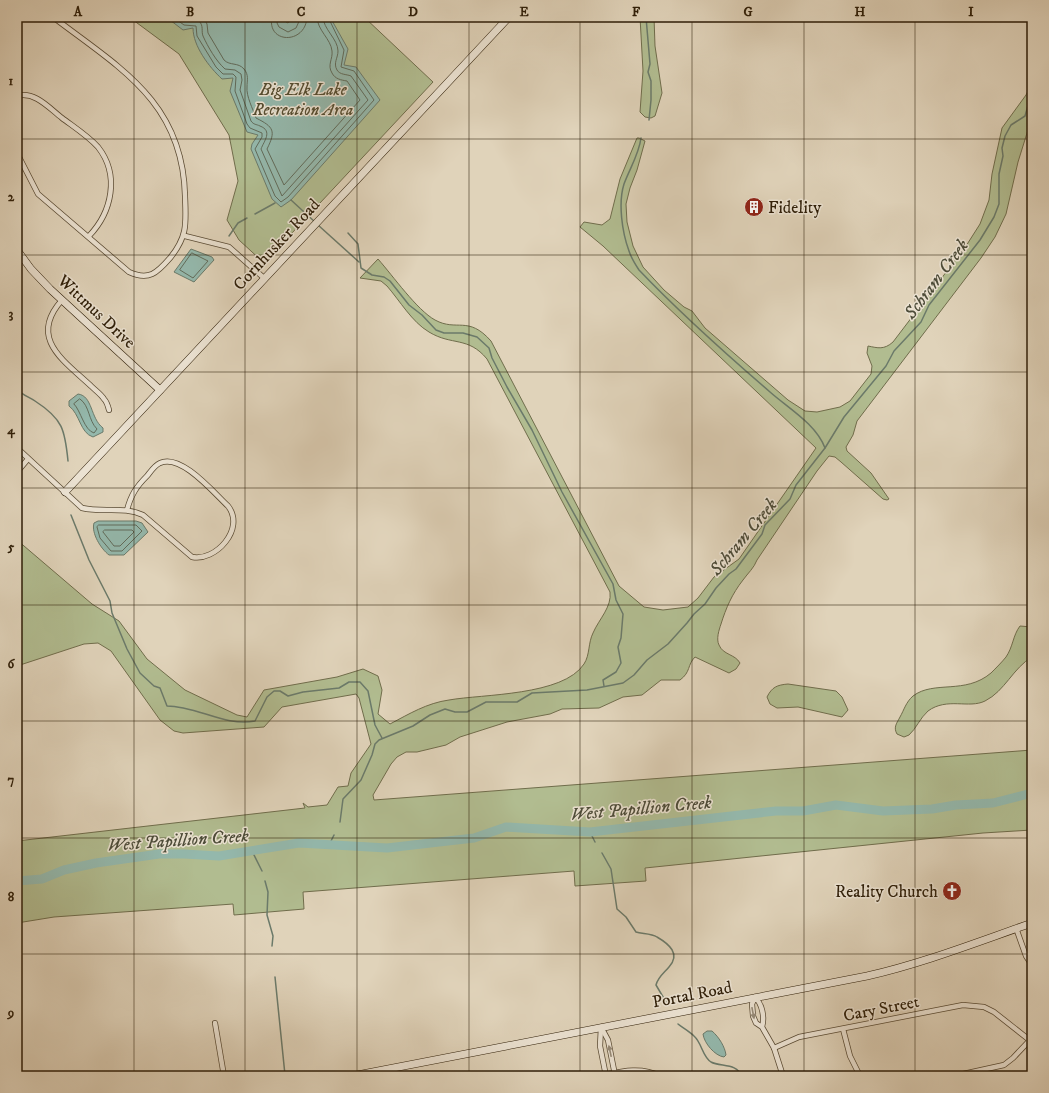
<svg xmlns="http://www.w3.org/2000/svg" width="1049" height="1093" viewBox="0 0 1049 1093" font-family="'IM FELL DW Pica',serif">
	<style>
		.green { fill: #b1bc90; stroke: #706d4c }
		.water { fill: #94b8ac; stroke: #6b7a6a }
		.lines { fill: none; stroke-linecap: round; stroke-linejoin: round }
		.shore { stroke: #616b5a; stroke-width: 1 }
		.stream { stroke: #6b7a6a; stroke-width: 1.5 }
		.river { stroke: #94b8ac; stroke-width: 9 }
		.street-casing { stroke: #5a4b34; stroke-width: 6 }
		.secondary-casing { stroke: #2e1e08; stroke-width: 8 }
		.street { stroke: #ebe2d2; stroke-width: 4.5 }
		.secondary { stroke: #ebe2d2; stroke-width: 7 }
		.oneway { fill: #968a77 }
		.grid { fill: none; stroke: #2e1e08; stroke-width: 1; stroke-opacity: 0.55 }
		.labels { text-anchor: middle; stroke-width: 3; stroke-linejoin: round; paint-order: stroke }
		.park-label { font-size: 17px; font-style: italic; fill: #554d31; stroke: #ebe2d2 }
		.poi-label { font-size: 17px; fill: #2e1e08; stroke: #ebe2d2; text-anchor: start }
		.street-label { font-size: 17px; fill: #2e1e08; stroke: #ebe2d2 }
		.water-label { font-size: 18px; font-style: italic; fill: #4d4c39; stroke: #ebe2d2 }
		.neatline { fill: none; stroke: #2e1e08; stroke-width: 1.5 }
		.grid-label { font-size: 13px; text-anchor: middle; font-weight: bold; fill: #2e1e08 }
	</style>
	<rect width="100%" height="100%" fill="#e0d3ba"/>
	<filter id="stains"><feTurbulence type="fractalNoise" baseFrequency=".005" numOctaves="4"/><feColorMatrix values="0 0 0 0 .2 0 0 0 0 .09 0 0 0 0 .02 0 0 0 .5 -.17"/></filter>
	<radialGradient id="worn" r=".72"><stop offset=".6" stop-color="#630" stop-opacity="0"/><stop offset="1" stop-color="#630" stop-opacity=".3"/></radialGradient>
	<g class="green">
		<polygon points="129,17 364,17 433,82 264,263 239,240 227,220 238,181 229,135 179,54"/>
		<polygon points="640,17 654,17 655,46 662,93 655,116 651,118 645,117 640,112 643,71"/>
		<path d="M 1032,83 L 1032,117 L 1018,162 L 1006,214 L 995,237 L 981,258 L 857,421 L 853,435 L 846,447 L 847,451 L 871,473 L 889,499 L 887,500 L 883,499 L 841,462 L 835,457 L 829,456 L 817,471 L 757,560 C 754,568 748,573 743,580 C 732,594 726,608 721,624 C 719,630 716,639 719,645 C 723,655 735,654 740,663 L 736,669 L 729,673 L 695,657 C 687,665 691,672 680,680 L 661,680 L 642,695 L 623,697 L 599,708 L 562,709 L 550,714 L 507,722 L 460,737 L 446,745 L 417,752 L 406,752 L 397,757 L 391,764 L 373,795 L 374,800 L 1032,750 L 1032,830 L 983,833 L 645,868 L 646,881 L 575,886 L 574,871 L 303,892 L 304,909 L 234,915 L 233,904 L 54,917 L 17,923 L 17,841 L 305,808 L 303,803 L 308,807 L 327,805 L 338,787 L 348,786 L 351,773 L 371,744 L 359,698 L 356,694 L 282,707 L 264,727 L 183,733 L 174,731 L 160,720 L 111,651 L 98,643 L 84,644 L 17,666 L 17,540 L 92,604 L 119,621 L 147,659 L 185,690 L 237,715 L 247,717 L 264,690 L 337,677 L 363,669 L 378,676 L 382,690 L 378,714 L 390,724 C 409,714 427,703 449,700 C 483,694 563,696 584,664 C 590,655 588,643 593,633 C 599,619 612,607 610,592 L 487,359 C 468,336 452,346 429,332 C 412,322 400,301 387,286 L 381,281 L 360,278 L 378,259 C 393,276 417,310 435,320 C 457,332 468,315 491,341 L 619,586 L 644,607 L 663,610 L 688,607 L 698,598 L 714,577 L 739,559 L 816,448 L 603,246 L 580,227 L 584,222 L 602,225 L 610,219 L 620,179 L 637,138 L 639,138 L 645,141 L 637,170 L 630,188 L 626,204 L 627,222 L 633,246 L 643,267 L 664,290 L 684,307 L 692,311 L 705,328 L 788,400 L 805,411 L 817,412 L 840,407 L 850,401 L 871,374 L 872,366 L 867,353 L 868,346 C 878,348 884,350 893,342 L 966,246 L 980,224 L 989,200 L 992,174 L 1002,128 L 1026,95 Z"/>
		<path d="M 1020,626 L 1032,627 L 1032,657 C 1013,668 1005,691 985,701 C 969,709 947,697 928,711 C 920,718 916,729 909,735 L 904,737 L 897,734 C 893,727 897,723 900,717 C 904,710 906,702 913,696 C 934,680 965,695 991,673 C 996,668 1002,662 1006,657 C 1013,647 1013,635 1020,626 Z"/>
		<path d="M 788,684 L 836,691 L 842,697 L 848,710 L 842,717 L 798,707 L 777,708 L 770,704 L 767,697 C 772,687 777,685 788,684 Z"/>
	</g>
	<g class="water">
		<path d="M 166,17 L 288,17 L 286,22 L 288,23 L 293,17 L 330,17 L 348,49 L 344,65 L 356,67 L 380,100 L 291,200 L 281,207 L 272,199 L 251,149 L 252,144 L 258,135 L 247,132 L 230,91 L 233,78 L 222,79 C 209,67 193,46 193,28 L 183,30 Z"/>
		<polygon points="191,249 212,257 214,260 194,282 174,272"/>
		<path d="M 78,394 C 93,396 90,418 103,428 L 103,432 L 93,437 C 80,433 80,414 69,406 L 69,401 Z"/>
		<path d="M 98,521 L 136,521 L 142,523 L 148,532 L 124,555 L 109,555 C 101,549 91,533 94,523 Z"/>
		<path d="M 707,1031 L 712,1031 C 719,1037 725,1047 726,1055 L 724,1057 C 715,1056 704,1043 703,1034 Z"/>
	</g>
	<g class="lines">
		<g class="shore">
			<polyline points="173,17 184,25 196,26 197,36 216,67 223,74 233,74 236,77 235,91 247,124 250,128 262,133 262,137 255,149 275,196 281,202 288,197 374,100 354,71 341,67 344,50 328,17"/>
			<path d="M 181,17 C 187,21 193,17 199,21 C 204,26 201,31 203,36 C 208,47 216,61 225,69 L 235,70 L 241,74 L 242,80 L 240,90 L 251,121 C 254,125 256,124 260,126 C 273,131 264,141 261,149 L 282,196 L 368,100 L 351,76 C 346,74 340,75 337,70 C 333,63 338,58 338,51 C 338,39 323,29 323,17"/>
			<path d="M 203,17 L 207,24 L 208,33 L 224,60 C 230,66 238,62 244,69 C 249,75 247,80 247,87 C 246,96 253,109 256,118 C 274,127 276,131 267,149 L 284,185 L 360,100 L 347,81 C 341,80 335,79 332,73 C 327,65 333,59 332,51 C 331,39 317,30 317,17"/>
			<path d="M 272,17 C 266,44 306,45 307,17"/>
			<polyline points="278,17 277,23 279,27 288,32 296,28 301,17"/>
			<polygon points="192,253 208,261 193,278 180,270"/>
			<path d="M 80,399 C 90,406 88,420 97,429 L 94,433 C 84,430 81,411 74,404 Z"/>
			<polygon points="99,525 136,525 142,531 122,551 111,551 100,538 97,527"/>
			<polygon points="105,530 132,530 134,532 120,546 114,546 103,532"/>
		</g>
		<g class="stream">
			<polyline points="646,17 650,64 648,72 651,81 651,100 649,120"/>
			<path d="M 641,138 C 639,154 630,168 624,184 C 618,203 622,232 629,251 C 631,257 635,264 639,270 C 679,312 726,354 770,392 C 788,408 816,424 825,448"/>
			<polyline points="291,200 315,222"/>
			<polyline points="255,214 275,203"/>
			<polyline points="318,225 359,262"/>
			<polyline points="348,233 358,244 361,268 372,275 384,277 390,281 409,305 422,315 436,330 444,333 463,333 477,337 489,348 492,358 507,387 532,430 562,492 613,584 616,600 623,614 621,638 618,647 621,663 616,672 603,680 604,686"/>
			<polyline points="229,236 238,223 247,218"/>
			<path d="M 17,389 C 22,395 29,397 35,401 C 63,419 65,430 68,461"/>
			<path d="M 71,515 L 89,560 L 110,601 L 112,613 L 127,649 L 140,673 L 154,686 L 160,688 L 167,706 C 197,706 225,727 255,721 L 267,697 L 274,691 L 280,691 L 288,696 L 303,692 L 339,688 L 349,682 L 360,682 L 368,691 L 375,725 L 382,738"/>
			<polyline points="340,822 343,799 361,780 372,755 375,744 379,740 413,726 430,715 445,709 455,712 467,712 486,702 517,702 532,693 587,690 623,683 634,675 647,660 668,644 687,623 694,614 705,604 716,588 729,574 736,569 762,534 765,525 790,499 796,485 825,448 844,417 886,366 894,351 921,322 929,305 980,240 994,217 999,204 999,174 1003,156 1002,148 1005,136 1011,125 1025,116 1029,102 1032,97"/>
			<polyline points="590,832 595,842"/>
			<polyline points="329,845 334,835"/>
			<polyline points="252,851 262,871"/>
			<path d="M 602,853 L 611,869 L 617,909 L 626,917 L 636,932 C 642,934 651,933 657,937 C 669,944 681,954 669,967 C 664,973 658,977 656,985 L 666,1002"/>
			<polyline points="265,881 268,892 267,915 273,936 272,946"/>
			<polyline points="275,977 285,1075"/>
			<path d="M 678,1024 C 683,1028 689,1031 694,1036 C 702,1043 702,1056 711,1062 C 720,1067 738,1063 741,1076"/>
		</g>
		<polyline class="river" points="17,881 42,879 64,870 96,863 159,854 184,854 219,856 299,843 387,848 474,838 506,827 590,832 776,811 803,811 836,805 883,811 932,809 956,805 993,803 1032,793"/>
		<defs>
			<g id="street">
				<path d="M 17,96 C 35,91 49,108 62,118 C 74,127 88,136 98,147 C 120,175 112,212 89,236"/>
				<path d="M 17,153 L 38,194 L 129,272 C 149,281 157,273 170,258 C 188,236 186,223 185,196 C 183,102 120,68 53,17"/>
				<polyline points="185,236 229,247 264,278"/>
				<path d="M 62,300 C 28,338 63,360 91,386 C 95,390 101,394 104,399 C 107,402 108,406 109,410"/>
				<path d="M 17,448 L 82,508 C 103,513 124,506 143,515 L 192,557 C 215,562 246,529 228,506 C 214,493 181,453 160,463 C 155,465 151,471 147,476 C 136,487 131,495 127,510"/>
				<polyline points="17,472 28,459"/>
				<polyline points="1016,928 1026,956 1032,965"/>
				<polyline points="215,1023 224,1076"/>
				<polyline points="601,1027 608,1040 615,1075"/>
				<polyline points="601,1027 600,1046 606,1076"/>
				<path d="M 762,1027 C 765,1017 762,1004 755,997 L 752,1004 L 753,1016 L 756,1023 L 762,1027 L 774,1048 L 783,1076"/>
				<polyline points="843,1029 850,1056 860,1076"/>
				<polyline points="774,1048 799,1037 963,1005 984,1007 994,1012 1032,1042"/>
				<path d="M 598,1076 C 619,1072 640,1066 660,1076"/>
				<polyline points="954,1076 1004,1065 1013,1058 1030,1040"/>
			</g>
			<g id="secondary">
				<polyline points="17,250 31,269 50,289 160,390"/>
				<polyline points="65,492 509,17"/>
				<path d="M 352,1076 L 867,976 C 924,963 977,942 1032,923"/>
			</g>
		</defs>
		<use href="#street" class="street-casing"/>
		<use href="#secondary" class="secondary-casing"/>
		<use href="#street" class="street"/>
		<use href="#secondary" class="secondary"/>
	</g>
	<defs><path id="oneway-solid" d="M-6-.8H1V-3.2L6.5 0L1 3.2V.8H-6Z"/></defs>
	<g class="oneway">
		<use href="#oneway-solid" transform="translate(753 1013) rotate(79)"/>
		<use href="#oneway-solid" transform="translate(610 1051) rotate(-102)"/>
	</g>
	<path class="grid" d="M 134,17 L 134,1076M 245,17 L 245,1076M 357,17 L 357,1076M 469,17 L 469,1076M 580,17 L 580,1076M 692,17 L 692,1076M 804,17 L 804,1076M 915,17 L 915,1076M 17,139 L 1032,139M 17,255 L 1032,255M 17,372 L 1032,372M 17,488 L 1032,488M 17,605 L 1032,605M 17,721 L 1032,721M 17,838 L 1032,838M 17,954 L 1032,954"/>
	<defs>
		<symbol id="building-disc" viewBox="-11 -11 22 22"><circle r="9.5" fill="#8f2418" stroke="#ebe2d2"/><path d="M-4-6H4V6H1V3H-1V6H-4ZM-2.5-4.3h1.7v1.8h-1.7ZM.8-4.3h1.7v1.8H.8ZM-2.5-1h1.7V.8h-1.7ZM.8-1h1.7V.8H.8Z" fill="#fff"/></symbol>
		<symbol id="church-disc" viewBox="-11 -11 22 22"><circle r="9.5" fill="#8f2418" stroke="#ebe2d2"/><path d="M-1.2-6h2.4v3.5h3.3v2.4h-3.3V6h-2.4V-.1h-3.3v-2.4h3.3Z" fill="#fff"/></symbol>
	</defs>
	<g fill-rule="evenodd">
		<use href="#building-disc" x="743" y="196" width="22" height="22"/>
		<use href="#church-disc" x="941" y="880" width="22" height="22"/>
	</g>
	<g class="labels">
		<g class="park-label">
			<text x="303" y="95">Big Elk Lake<tspan x="303" dy="20">Recreation Area</tspan></text>
		</g>
		<g class="poi-label">
			<text x="768" y="213">Fidelity</text>
			<text x="938" y="897" text-anchor="end">Reality Church</text>
		</g>
		<g class="street-label">
			<text transform="translate(276 244) rotate(-47)" y="6">Cornhusker Road</text>
			<text transform="translate(97 311) rotate(43)" y="6">Wittmus Drive</text>
			<text transform="translate(692 994) rotate(-11)" y="6">Portal Road</text>
			<text transform="translate(881 1008) rotate(-11)" y="6">Cary Street</text>
		</g>
		<g class="water-label">
			<text transform="translate(936 279) rotate(-53)" y="6">Schram Creek</text>
			<text transform="translate(743 537) rotate(-50)" y="6">Schram Creek</text>
			<text transform="translate(641 808) rotate(-5)" y="6">West Papillion Creek</text>
			<text transform="translate(178 840) rotate(-4)" y="6">West Papillion Creek</text>
		</g>
	</g>
	<rect width="1049" height="1093" fill="none" stroke="#e0d3ba" stroke-width="44"/>
	<rect x="22" y="22" width="1005" height="1049" class="neatline"/>
	<g class="grid-label">
		<text x="78" y="16">A</text>
		<text x="190" y="16">B</text>
		<text x="301" y="16">C</text>
		<text x="413" y="16">D</text>
		<text x="524" y="16">E</text>
		<text x="636" y="16">F</text>
		<text x="748" y="16">G</text>
		<text x="860" y="16">H</text>
		<text x="971" y="16">I</text>
		<text x="11" y="85">1</text>
		<text x="11" y="201">2</text>
		<text x="11" y="318">3</text>
		<text x="11" y="434">4</text>
		<text x="11" y="551">5</text>
		<text x="11" y="668">6</text>
		<text x="11" y="784">7</text>
		<text x="11" y="901">8</text>
		<text x="11" y="1017">9</text>
	</g>
	<rect width="100%" height="100%" filter="url(#stains)"/>
	<rect width="100%" height="100%" fill="url(#worn)"/>
</svg>
